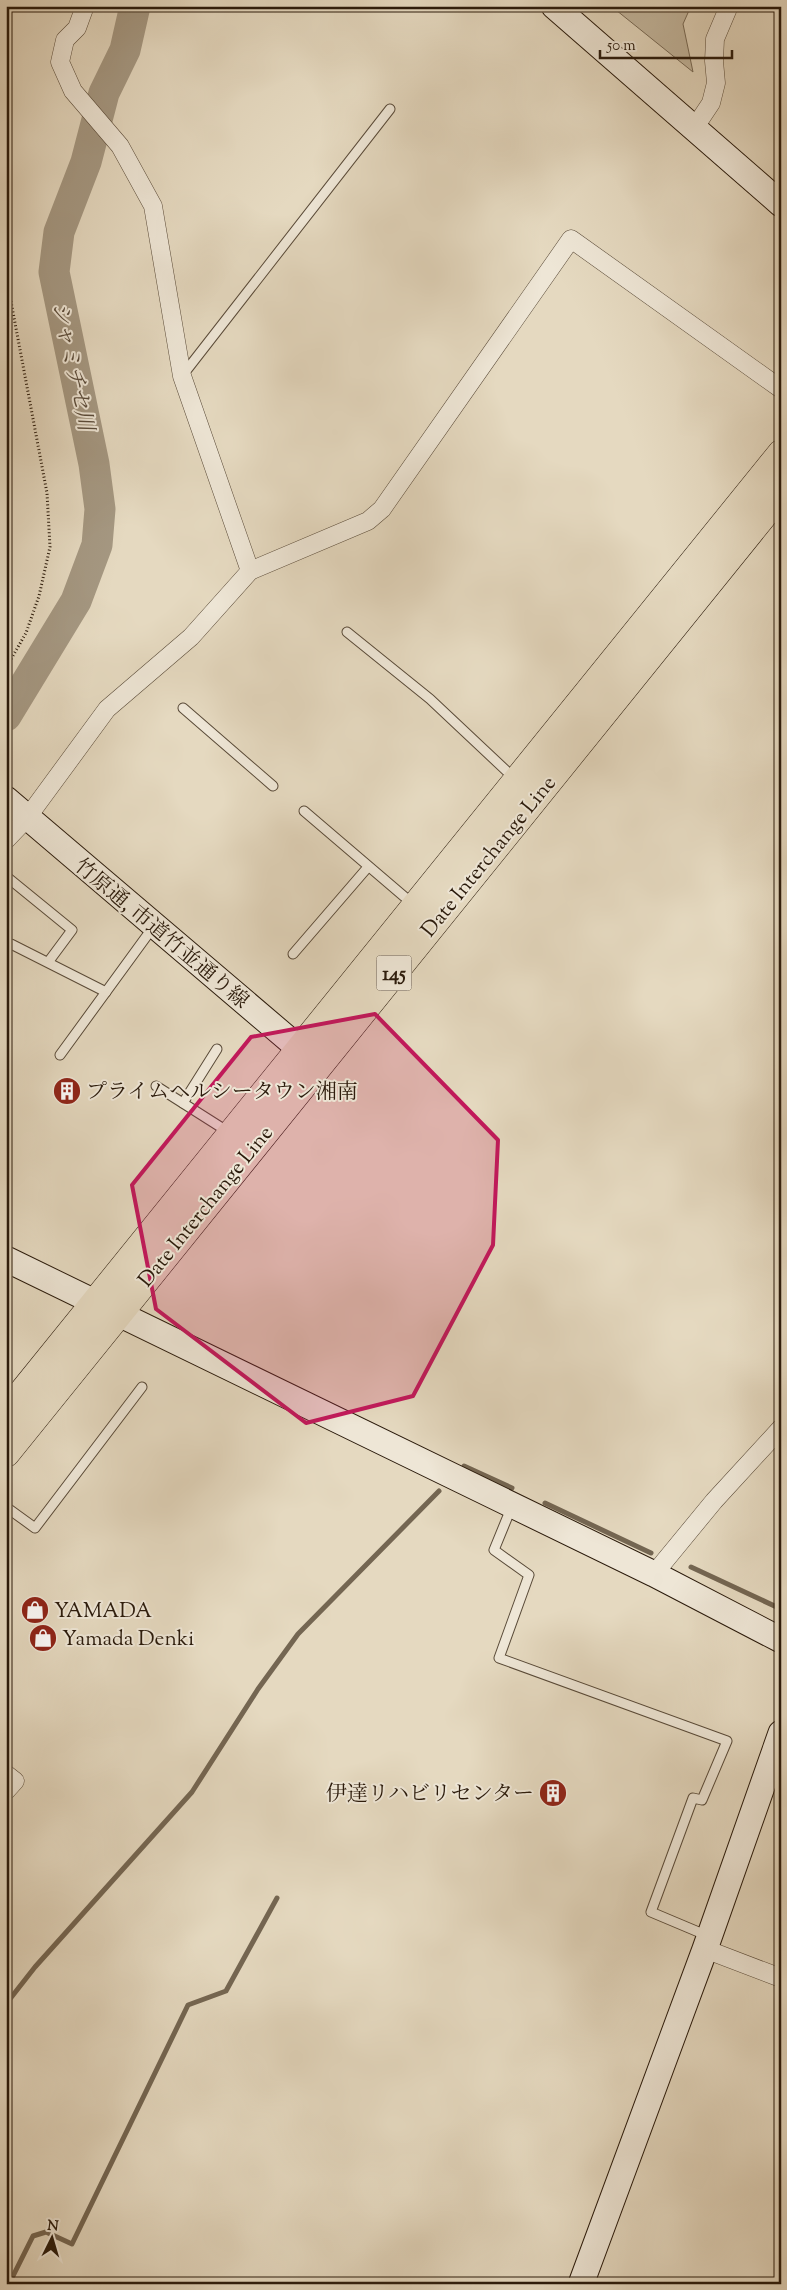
<svg xmlns="http://www.w3.org/2000/svg" width="787" height="2290" viewBox="0 0 787 2290" font-family="'Sorts Mill Goudy','Noto Serif JP',serif">
	<style>
		.green { fill: #c5b9a1; stroke: #786a56 }
		.lines { fill: none; stroke-linecap: round; stroke-linejoin: round }
		.stream { stroke: #746652; stroke-width: 5 }
		.river { stroke: #a59882; stroke-width: 31 }
		.lane-casing { stroke: #594a38; stroke-width: 11 }
		.street-casing { stroke: #594a38; stroke-width: 19 }
		.secondary-casing { stroke: #2a1a0b; stroke-width: 27 }
		.primary-casing { stroke: #2a1a0b; stroke-width: 29 }
		.path { stroke: #2a1a0b; stroke-width: 3; stroke-dasharray: 1 2.5; stroke-linecap: butt }
		.lane { stroke: #eee6d6; stroke-width: 9 }
		.street { stroke: #eee6d6; stroke-width: 18 }
		.secondary { stroke: #eee6d6; stroke-width: 25 }
		.primary { stroke: #e5d9c0; stroke-width: 28 }
		.marked { fill: #c2185b; fill-opacity: 0.2; stroke: #c2185b; stroke-width: 4; stroke-linejoin: round }
		.labels { text-anchor: middle; stroke-width: 4; stroke-linejoin: round; paint-order: stroke }
		.shield { fill: #eee6d6; stroke: #655748; stroke-width: 1 }
		.shield-label { font-size: 20px; font-weight: bold; fill: #2a1a0b }
		.street-label { font-size: 21px; fill: #2a1a0b; stroke: #eee6d6 }
		.poi-label { font-size: 21px; fill: #2a1a0b; stroke: #eee6d6; text-anchor: start }
		.water-label { font-size: 22px; font-style: italic; fill: #5b4c3b; stroke: #eee6d6 }
	</style>
	<rect width="100%" height="100%" fill="#e5d9c0"/>
	<filter id="stains"><feTurbulence type="fractalNoise" baseFrequency=".004" numOctaves="4"/><feColorMatrix values="0 0 0 0 .2 0 0 0 0 .09 0 0 0 0 .02 0 0 0 .5 -.17"/></filter>
	<radialGradient id="worn" r=".72"><stop offset=".6" stop-color="#630" stop-opacity="0"/><stop offset="1" stop-color="#630" stop-opacity=".3"/></radialGradient>
	<polygon class="green" points="611,6 691,6 683,24 693,72"/>
	<g class="lines">
		<g class="stream">
			<polyline points="464,1466 512,1488"/>
			<polyline points="545,1503 651,1553"/>
			<polyline points="691,1567 781,1609"/>
			<polyline points="6,2004 35,1967 192,1792 258,1689 298,1634 439,1491"/>
			<polyline points="9,2284 33,2236 46,2232 72,2244 188,2005 226,1991 277,1898"/>
		</g>
		<polyline class="river" points="6,716 76,601 97,545 100,509 94,464 54,272 59,232 86,162 104,93 125,50 135,6"/>
		<defs>
			<g id="lane">
				<polyline points="182,376 390,109"/>
				<polyline points="347,632 430,699 514,778"/>
				<polyline points="183,708 273,786"/>
				<polyline points="304,811 414,905"/>
				<polyline points="7,877 72,930 49,961"/>
				<polyline points="11,944 106,992"/>
				<polyline points="293,954 368,867"/>
				<polyline points="60,1055 154,926"/>
				<polyline points="156,1086 230,1133"/>
				<polyline points="183,1103 217,1049"/>
				<polyline points="512,1506 494,1550 529,1575 499,1658 727,1741 702,1800 693,1798 651,1912 708,1936"/>
				<polyline points="6,1507 35,1528 142,1387"/>
			</g>
			<g id="street">
				<polyline points="85,6 77,28 65,40 60,62 73,91 120,146 153,206 182,376 250,571"/>
				<polyline points="695,127 711,103 716,83 714,61 715,39 729,6"/>
				<polyline points="6,840 27,818 107,709 191,637 250,571 368,521 382,509 571,239 781,389"/>
				<polyline points="654,1574 714,1501 781,1428"/>
				<polyline points="6,1774 15,1781 6,1791"/>
				<polyline points="705,1949 781,1978"/>
			</g>
			<g id="secondary">
				<polyline points="554,6 781,204"/>
				<polyline points="6,799 315,1062"/>
				<polyline points="6,1259 654,1574 781,1640"/>
				<polyline points="581,2284 705,1949 781,1733"/>
			</g>
			<g id="primary">
				<polyline points="6,1413 781,454"/>
				<polyline points="6,1453 781,493"/>
			</g>
		</defs>
		<use href="#lane" class="lane-casing"/>
		<use href="#street" class="street-casing"/>
		<use href="#secondary" class="secondary-casing"/>
		<use href="#primary" class="primary-casing"/>
		<polyline class="path" points="6,668 26,633 39,596 50,547 47,493 9,291 10,220"/>
		<use href="#lane" class="lane"/>
		<use href="#street" class="street"/>
		<use href="#secondary" class="secondary"/>
		<use href="#primary" class="primary"/>
	</g>
	<path class="marked" d="M 375,1014 L 498,1140 L 493,1245 L 413,1396 L 306,1423 L 156,1309 L 132,1185 L 251,1037 Z"/>
	<defs>
		<symbol id="building-disc" viewBox="-11 -11 22 22"><circle r="9.5" fill="#8f2418" stroke="#eee6d6"/><path d="M-4-6H4V6H1V3H-1V6H-4ZM-2.5-4.3h1.7v1.8h-1.7ZM.8-4.3h1.7v1.8H.8ZM-2.5-1h1.7V.8h-1.7ZM.8-1h1.7V.8H.8Z" fill="#fff"/></symbol>
		<symbol id="shop-disc" viewBox="-11 -11 22 22"><circle r="9.5" fill="#8f2418" stroke="#eee6d6"/><path d="M-5-2.5h2.3a2.7 3.5 0 0 1 5.4 0H5L5.5 6h-11ZM-1.5-2.5h3a1.5 2.3 0 0 0-3 0Z" fill="#fff"/></symbol>
	</defs>
	<g fill-rule="evenodd">
		<use href="#building-disc" x="51" y="1075" width="32" height="32"/>
		<use href="#shop-disc" x="19" y="1594" width="32" height="32"/>
		<use href="#shop-disc" x="27" y="1622" width="32" height="32"/>
		<use href="#building-disc" x="537" y="1777" width="32" height="32"/>
	</g>
	<g class="labels">
		<rect class="shield" x="376.5" y="955.5" width="35" height="35" rx="4"/>
		<g class="shield-label">
			<text x="394" y="980">145</text>
		</g>
		<g class="street-label">
			<text transform="translate(488 856) rotate(-51)" y="7">Date Interchange Line</text>
			<text transform="translate(162 933) rotate(40)" y="7">竹原通, 市道竹並通り線</text>
			<text transform="translate(205 1206) rotate(-51)" y="7">Date Interchange Line</text>
		</g>
		<g class="poi-label">
			<text x="86" y="1098">プライムヘルシータウン湘南</text>
			<text x="54" y="1617">YAMADA</text>
			<text x="62" y="1645">Yamada Denki</text>
			<text x="534" y="1800" text-anchor="end">伊達リハビリセンター</text>
		</g>
		<g class="water-label">
			<text transform="translate(74 366) rotate(78)" y="8">シャミチセ川</text>
		</g>
	</g>
	<rect width="787" height="2290" fill="none" stroke="#e5d9c0" stroke-width="25"/>
	<rect x="8" y="8" width="772" height="2275" fill="none" stroke="#2a1a0b" stroke-width="2.5"/>
	<rect x="12" y="12" width="762" height="2265" fill="none" stroke="#2a1a0b"/>
	<g transform="translate(52 2238) rotate(5)" stroke="#eee6d6" stroke-width="4" paint-order="stroke">
	<path d="M0-4L9 19L0 12L-9 19Z" fill="#2a1a0b"/>
	<text y="-8" font-size="14" font-weight="bold" text-anchor="middle" fill="#2a1a0b">N</text>
	</g>
	<path d="M600 50v8h132v-8" fill="none" stroke="#2a1a0b" stroke-width="2.5"/>
	<text x="607" y="50" font-size="15" fill="#2a1a0b" stroke="#eee6d6" stroke-width="4" paint-order="stroke">50 m</text>
	<rect width="100%" height="100%" filter="url(#stains)"/>
	<rect width="100%" height="100%" fill="url(#worn)"/>
</svg>
